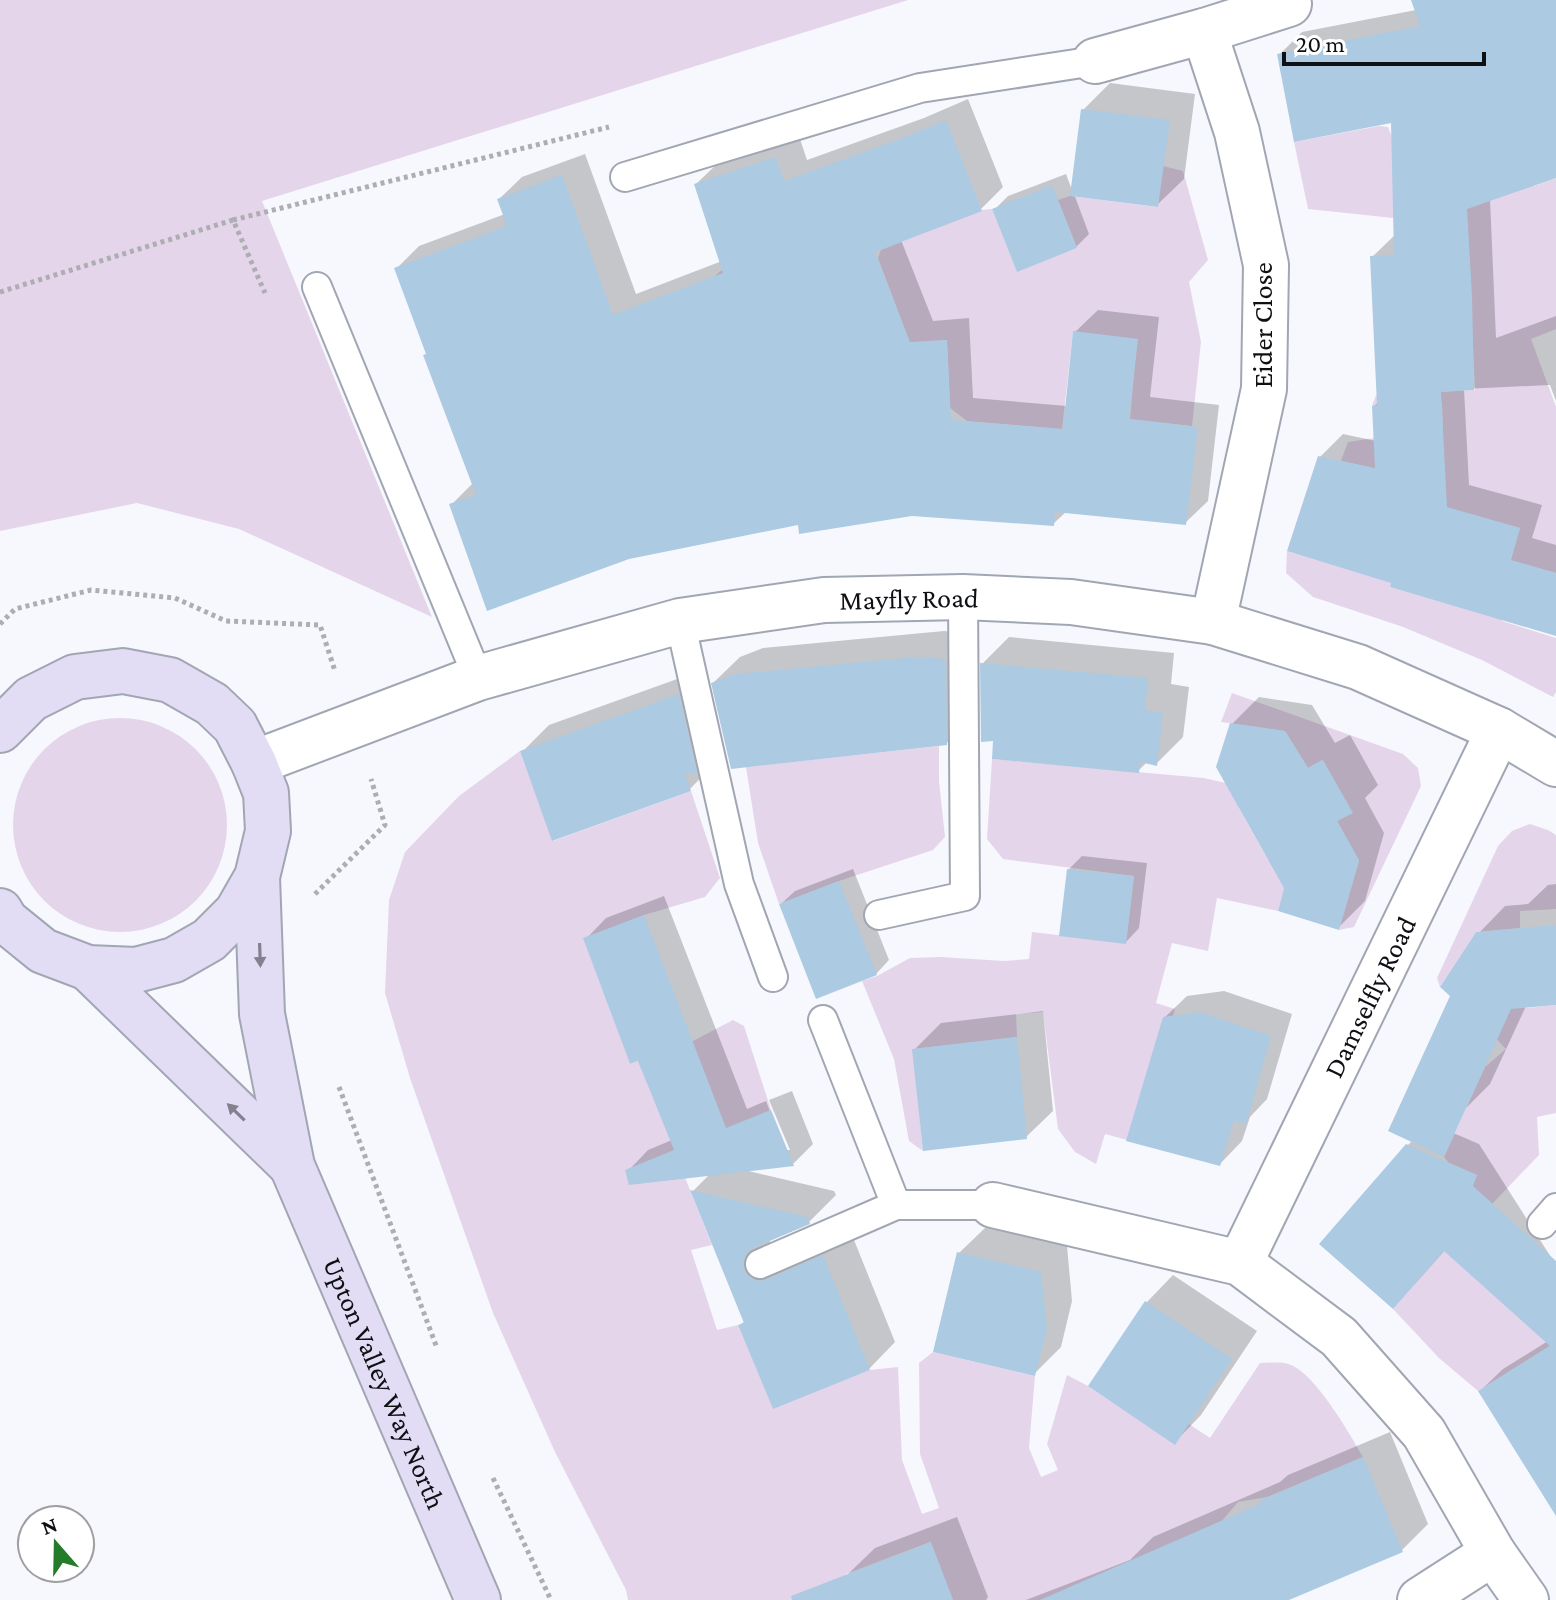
<svg xmlns="http://www.w3.org/2000/svg" width="1556" height="1600" viewBox="0 0 1556 1600" font-family="'Crimson Pro',serif">
	<style>
		.green { fill: #e5d5eb; fill-rule: evenodd }
		.shadow { fill: #0003 }
		.building { fill: #accae2 }
		.lines { fill: none; stroke-linecap: round; stroke-linejoin: round }
		.lane-casing { stroke: #a1a6b3; stroke-width: 32 }
		.street-casing { stroke: #a1a6b3; stroke-width: 48 }
		.secondary-casing { stroke: #a1a6b3; stroke-width: 48 }
		.path { stroke: #acaeb2; stroke-width: 5; stroke-dasharray: 4 4; stroke-linecap: butt }
		.lane { stroke: #fff; stroke-width: 28 }
		.street { stroke: #fff; stroke-width: 44 }
		.secondary { stroke: #e2dcf5; stroke-width: 44 }
		.oneway { fill: #838090 }
		.labels { text-anchor: middle; stroke-width: 7; stroke-linejoin: round; paint-order: stroke }
		.street-label { font-size: 28px; fill: #0e1014; stroke: #fff }
	</style>
	<rect width="100%" height="100%" fill="#f6f8fd"/>
	<g class="green">
		<polygon points="0,0 908,0 262,201 432,617 239,529 137,503 0,531"/>
		<path d="M 1379,126 L 1388,127 L 1413,191 L 1523,154 L 1534,186 L 1556,178 L 1556,329 L 1531,339 L 1556,407 L 1556,573 L 1520,563 L 1502,621 L 1556,638 L 1556,692 L 1553,697 L 1482,660 L 1403,627 L 1313,597 L 1286,573 L 1287,551 L 1384,580 L 1368,467 L 1341,461 L 1348,442 L 1374,438 L 1443,434 L 1442,402 L 1372,406 L 1376,395 L 1475,390 L 1467,215 L 1393,218 L 1308,209 L 1294,142 ZM 1415,499 L 1520,528 L 1494,617 L 1390,587 Z"/>
		<polygon points="1163,166 1183,171 1208,260 1189,282 1201,342 1192,426 1130,419 1137,339 1073,332 1062,429 967,421 950,408 947,340 906,343 715,276 722,270 902,322 878,258 881,250 981,210 992,209 1017,271 1077,248 1058,200 1070,196 1157,207"/>
		<polygon points="1232,693 1403,754 1418,768 1421,786 1354,927 1339,930 1359,861 1337,821 1352,813 1322,760 1308,768 1285,731 1221,722"/>
		<circle cx="120" cy="825" r="107"/>
		<polygon points="939,746 939,781 945,837 933,850 839,881 779,904 758,843 746,767"/>
		<path d="M 520,751 L 553,841 L 691,791 L 720,878 L 705,897 L 644,915 L 584,939 L 630,1064 L 693,1041 L 733,1020 L 744,1026 L 771,1110 L 674,1150 L 712,1245 L 691,1250 L 717,1330 L 738,1325 L 773,1408 L 870,1370 L 898,1367 L 902,1460 L 922,1514 L 939,1508 L 920,1454 L 919,1363 L 933,1352 L 1035,1376 L 1029,1448 L 1041,1477 L 1058,1470 L 1047,1444 L 1067,1375 L 1088,1386 L 1175,1444 L 1189,1424 L 1210,1438 L 1260,1363 C 1270,1363 1282,1361 1291,1365 C 1316,1375 1350,1434 1363,1457 L 1267,1497 L 1238,1502 L 1221,1522 L 1066,1600 L 953,1600 L 930,1542 L 846,1574 L 856,1600 L 628,1600 L 626,1590 L 555,1452 L 493,1313 L 410,1078 L 385,993 L 389,900 L 405,852 L 459,796 Z"/>
		<polygon points="992,759 1204,778 1248,788 1239,808 1268,860 1291,863 1278,911 1217,898 1208,951 1172,943 1156,1003 1175,1009 1150,1096 1127,1140 1105,1134 1096,1164 1075,1152 1058,1129 1043,1012 1016,1014 1017,1037 913,1049 923,1151 909,1141 894,1059 862,981 877,976 910,958 941,957 1004,961 1029,959 1032,932 1126,943 1134,876 1003,859 987,839"/>
		<polygon points="1530,824 1548,830 1556,835 1556,909 1520,911 1520,928 1476,932 1440,987 1437,978 1498,846 1512,831"/>
		<polygon points="1513,991 1526,1008 1556,1005 1556,1113 1537,1117 1539,1155 1492,1204 1556,1342 1478,1391 1439,1358 1393,1309 1453,1232 1477,1175 1449,1163 1444,1157 1485,1067 1506,1049 1484,1026"/>
	</g>
	<g class="shadow">
		<polygon points="1425,0 1556,0 1556,176 1490,199 1496,338 1556,316 1556,401 1550,385 1464,389 1469,485 1542,505 1532,538 1556,545 1556,635 1320,457 1343,434 1376,441 1374,406 1379,402 1372,257 1396,234 1393,121 1279,55 1302,32 1416,10"/>
		<polygon points="1110,83 1195,94 1184,179 1157,205 1074,194 1089,234 1076,247 995,209 1008,196 1066,174 1072,190 1083,110"/>
		<polygon points="968,99 1003,187 981,209 901,240 933,321 969,318 973,398 1067,406 1075,332 1098,310 1159,317 1150,397 1219,405 1208,501 1185,523 1067,511 1053,524 912,514 800,523 451,505 473,483 396,269 419,246 505,214 499,199 522,177 585,154 636,294 722,261 696,184 719,162 799,136 807,160 924,118"/>
		<polygon points="944,631 972,634 973,717 946,744 713,683 740,657 763,648"/>
		<polygon points="1009,637 1174,653 1171,684 1189,687 1183,737 1156,764 1147,762 1138,771 996,739 982,664"/>
		<polygon points="705,669 722,744 713,754 716,762 690,789 522,752 549,725"/>
		<polygon points="1259,697 1312,705 1335,743 1350,735 1378,785 1365,798 1384,833 1365,901 1338,928 1286,887 1232,724"/>
		<polygon points="1082,856 1147,863 1139,928 1126,942 1069,869"/>
		<polygon points="853,869 889,960 876,974 781,904 795,891"/>
		<polygon points="1556,884 1556,1003 1526,1006 1490,1084 1464,1110 1478,934 1505,906 1528,904 1548,885"/>
		<polygon points="664,896 747,1109 766,1101 785,1150 790,1150 769,1100 792,1091 813,1144 793,1164 744,1170 834,1191 836,1195 809,1222 770,1239 770,1243 777,1252 850,1230 895,1342 869,1369 740,1325 745,1321 693,1191 710,1174 628,1171 648,1150 672,1140 586,939 606,918"/>
		<polygon points="1224,991 1292,1014 1267,1099 1250,1117 1242,1141 1220,1164 1164,1018 1187,996"/>
		<polygon points="1043,1011 1053,1111 1026,1137 914,1050 941,1023"/>
		<polygon points="1430,1123 1479,1144 1556,1265 1556,1498 1480,1391 1503,1369 1548,1341 1446,1249 1415,1284 1407,1146"/>
		<polygon points="986,1227 1067,1246 1072,1301 1061,1347 1034,1374 959,1253"/>
		<polygon points="1173,1275 1257,1331 1201,1415 1175,1442 1091,1386 1147,1302"/>
		<polygon points="1390,1432 1428,1524 1402,1550 1283,1600 1026,1600 1130,1560 1153,1537 1280,1482 1288,1475"/>
		<polygon points="957,1517 988,1597 986,1600 858,1600 848,1574 875,1548"/>
	</g>
	<g class="building">
		<polygon points="1411,0 1556,0 1556,178 1467,209 1472,296 1474,390 1441,392 1447,507 1520,528 1511,560 1556,573 1556,636 1390,587 1391,583 1287,551 1318,456 1375,468 1372,406 1377,405 1370,256 1394,255 1391,123 1294,142 1277,54 1420,26"/>
		<polygon points="1081,109 1170,120 1158,207 1070,196"/>
		<polygon points="946,120 982,211 875,252 910,342 947,340 951,420 1063,429 1073,331 1138,339 1129,419 1198,427 1186,525 1055,512 1054,526 912,516 799,534 798,525 629,559 487,611 449,504 476,495 423,355 426,354 394,268 507,226 497,199 562,175 613,315 723,273 694,184 776,157 784,181 900,139"/>
		<polygon points="1052,185 1077,248 1017,272 992,209"/>
		<polygon points="916,657 946,659 947,745 731,769 711,683 735,674"/>
		<polygon points="980,663 1148,678 1145,710 1163,713 1157,766 1140,762 1139,773 992,759 993,741 981,742"/>
		<polygon points="679,694 697,773 685,774 691,791 552,841 520,751"/>
		<polygon points="1230,723 1285,731 1308,768 1323,760 1353,813 1337,821 1359,860 1339,930 1278,911 1284,888 1216,767"/>
		<polygon points="1067,869 1134,876 1126,944 1059,936"/>
		<polygon points="839,881 877,975 816,999 779,904"/>
		<polygon points="644,915 726,1128 771,1110 794,1166 629,1185 625,1170 674,1150 638,1061 630,1064 583,938"/>
		<polygon points="1556,925 1556,1005 1511,1009 1444,1157 1388,1131 1450,996 1440,987 1476,932"/>
		<polygon points="1200,1012 1271,1036 1246,1124 1234,1121 1220,1166 1126,1141 1163,1017"/>
		<polygon points="1017,1037 1027,1139 923,1151 912,1049"/>
		<polygon points="1406,1144 1477,1175 1473,1186 1556,1261 1556,1516 1478,1391 1550,1346 1444,1251 1393,1309 1319,1244"/>
		<polygon points="690,1190 808,1217 810,1224 753,1248 747,1253 743,1261 744,1270 751,1278 759,1281 766,1280 823,1255 870,1370 773,1409 738,1325 744,1323"/>
		<polygon points="957,1252 1041,1272 1047,1329 1035,1376 933,1352"/>
		<polygon points="1145,1301 1232,1359 1175,1445 1088,1386"/>
		<polygon points="1363,1457 1403,1552 1289,1600 1040,1600 1262,1503 1259,1501"/>
		<polygon points="931,1542 953,1600 792,1600 791,1596"/>
	</g>
	<g class="lines">
		<defs>
			<g id="lane">
				<polyline points="625,177 920,88 1095,61"/>
				<polyline points="317,287 478,678"/>
				<polyline points="680,621 739,884 773,977"/>
				<polyline points="879,915 965,896 963,597"/>
				<polyline points="823,1020 896,1205 993,1205"/>
				<polyline points="1542,1224 1556,1208"/>
				<polyline points="760,1264 896,1205"/>
			</g>
			<g id="street">
				<polyline points="1204,31 1237,132 1266,265 1264,389 1213,622"/>
				<polyline points="1095,61 1204,31 1289,4"/>
				<path id="s1" d="M 254,763 L 478,678 L 680,621 L 824,600 L 963,597 L 1071,602 L 1213,622 L 1358,667 L 1499,730 L 1556,764"/>
				<polyline points="993,1205 1240,1263 1339,1337 1424,1433 1493,1553 1526,1600"/>
				<path id="s2" d="M 1240,1263 L 1499,730"/>
				<polyline points="1420,1600 1493,1553"/>
			</g>
			<g id="secondary">
				<polyline points="0,730 31,699 75,677 123,671 170,680 212,704 235,726 254,763 266,793 268,831 257,877 237,912 209,940 174,960 136,970 88,968 43,951 6,921 0,911"/>
				<path id="s3" d="M 257,877 L 262,1014 L 292,1166 L 478,1600"/>
				<polyline points="88,968 292,1166"/>
			</g>
		</defs>
		<use href="#lane" class="lane-casing"/>
		<use href="#street" class="street-casing"/>
		<use href="#secondary" class="secondary-casing"/>
		<g class="path">
			<polyline points="233,220 609,127"/>
			<polyline points="0,292 233,220 265,293"/>
			<polyline points="0,624 15,609 91,590 175,598 226,621 320,625 335,671"/>
			<polyline points="315,894 385,825 371,779"/>
			<polyline points="339,1087 437,1348"/>
			<polyline points="493,1478 551,1600"/>
		</g>
		<use href="#lane" class="lane"/>
		<use href="#street" class="street"/>
		<use href="#secondary" class="secondary"/>
	</g>
	<defs><path id="oneway-solid" d="M-6-.8H1V-3.2L6.5 0L1 3.2V.8H-6Z" transform="scale(2)"/></defs>
	<g class="oneway">
		<use href="#oneway-solid" transform="translate(260 955) rotate(88)"/>
		<use href="#oneway-solid" transform="translate(236 1112) rotate(-136)"/>
	</g>
	<g class="labels">
		<g class="street-label">
			<text transform="translate(1262 325) rotate(-90)" y="10">Eider Close</text>
			<text dy="10" stroke="none"><textPath href="#s1" startOffset="680">Mayfly Road</textPath></text>
			<text dy="10" stroke="none"><textPath href="#s2" startOffset="296">Damselfly Road</textPath></text>
			<text dy="10" stroke="none"><textPath href="#s3" startOffset="528">Upton Valley Way North</textPath></text>
		</g>
	</g>
	<g transform="translate(56 1544) rotate(340)"><circle r="38" fill="#ffffff" stroke="#9f9fa1" stroke-width="2"/>
	<path d="M0-6L14 30L0 20L-14 30Z" fill="#247b29"/>
	<text y="-12" font-size="22" font-weight="bold" text-anchor="middle" fill="#0e1014">N</text>
	</g>
	<path d="M1284 52v12h200v-12" fill="none" stroke="#0e1014" stroke-width="4"/>
	<text x="1296" y="52" font-size="24" fill="#0e1014" stroke="#ffffff" stroke-width="6" paint-order="stroke">20 m</text>
</svg>
